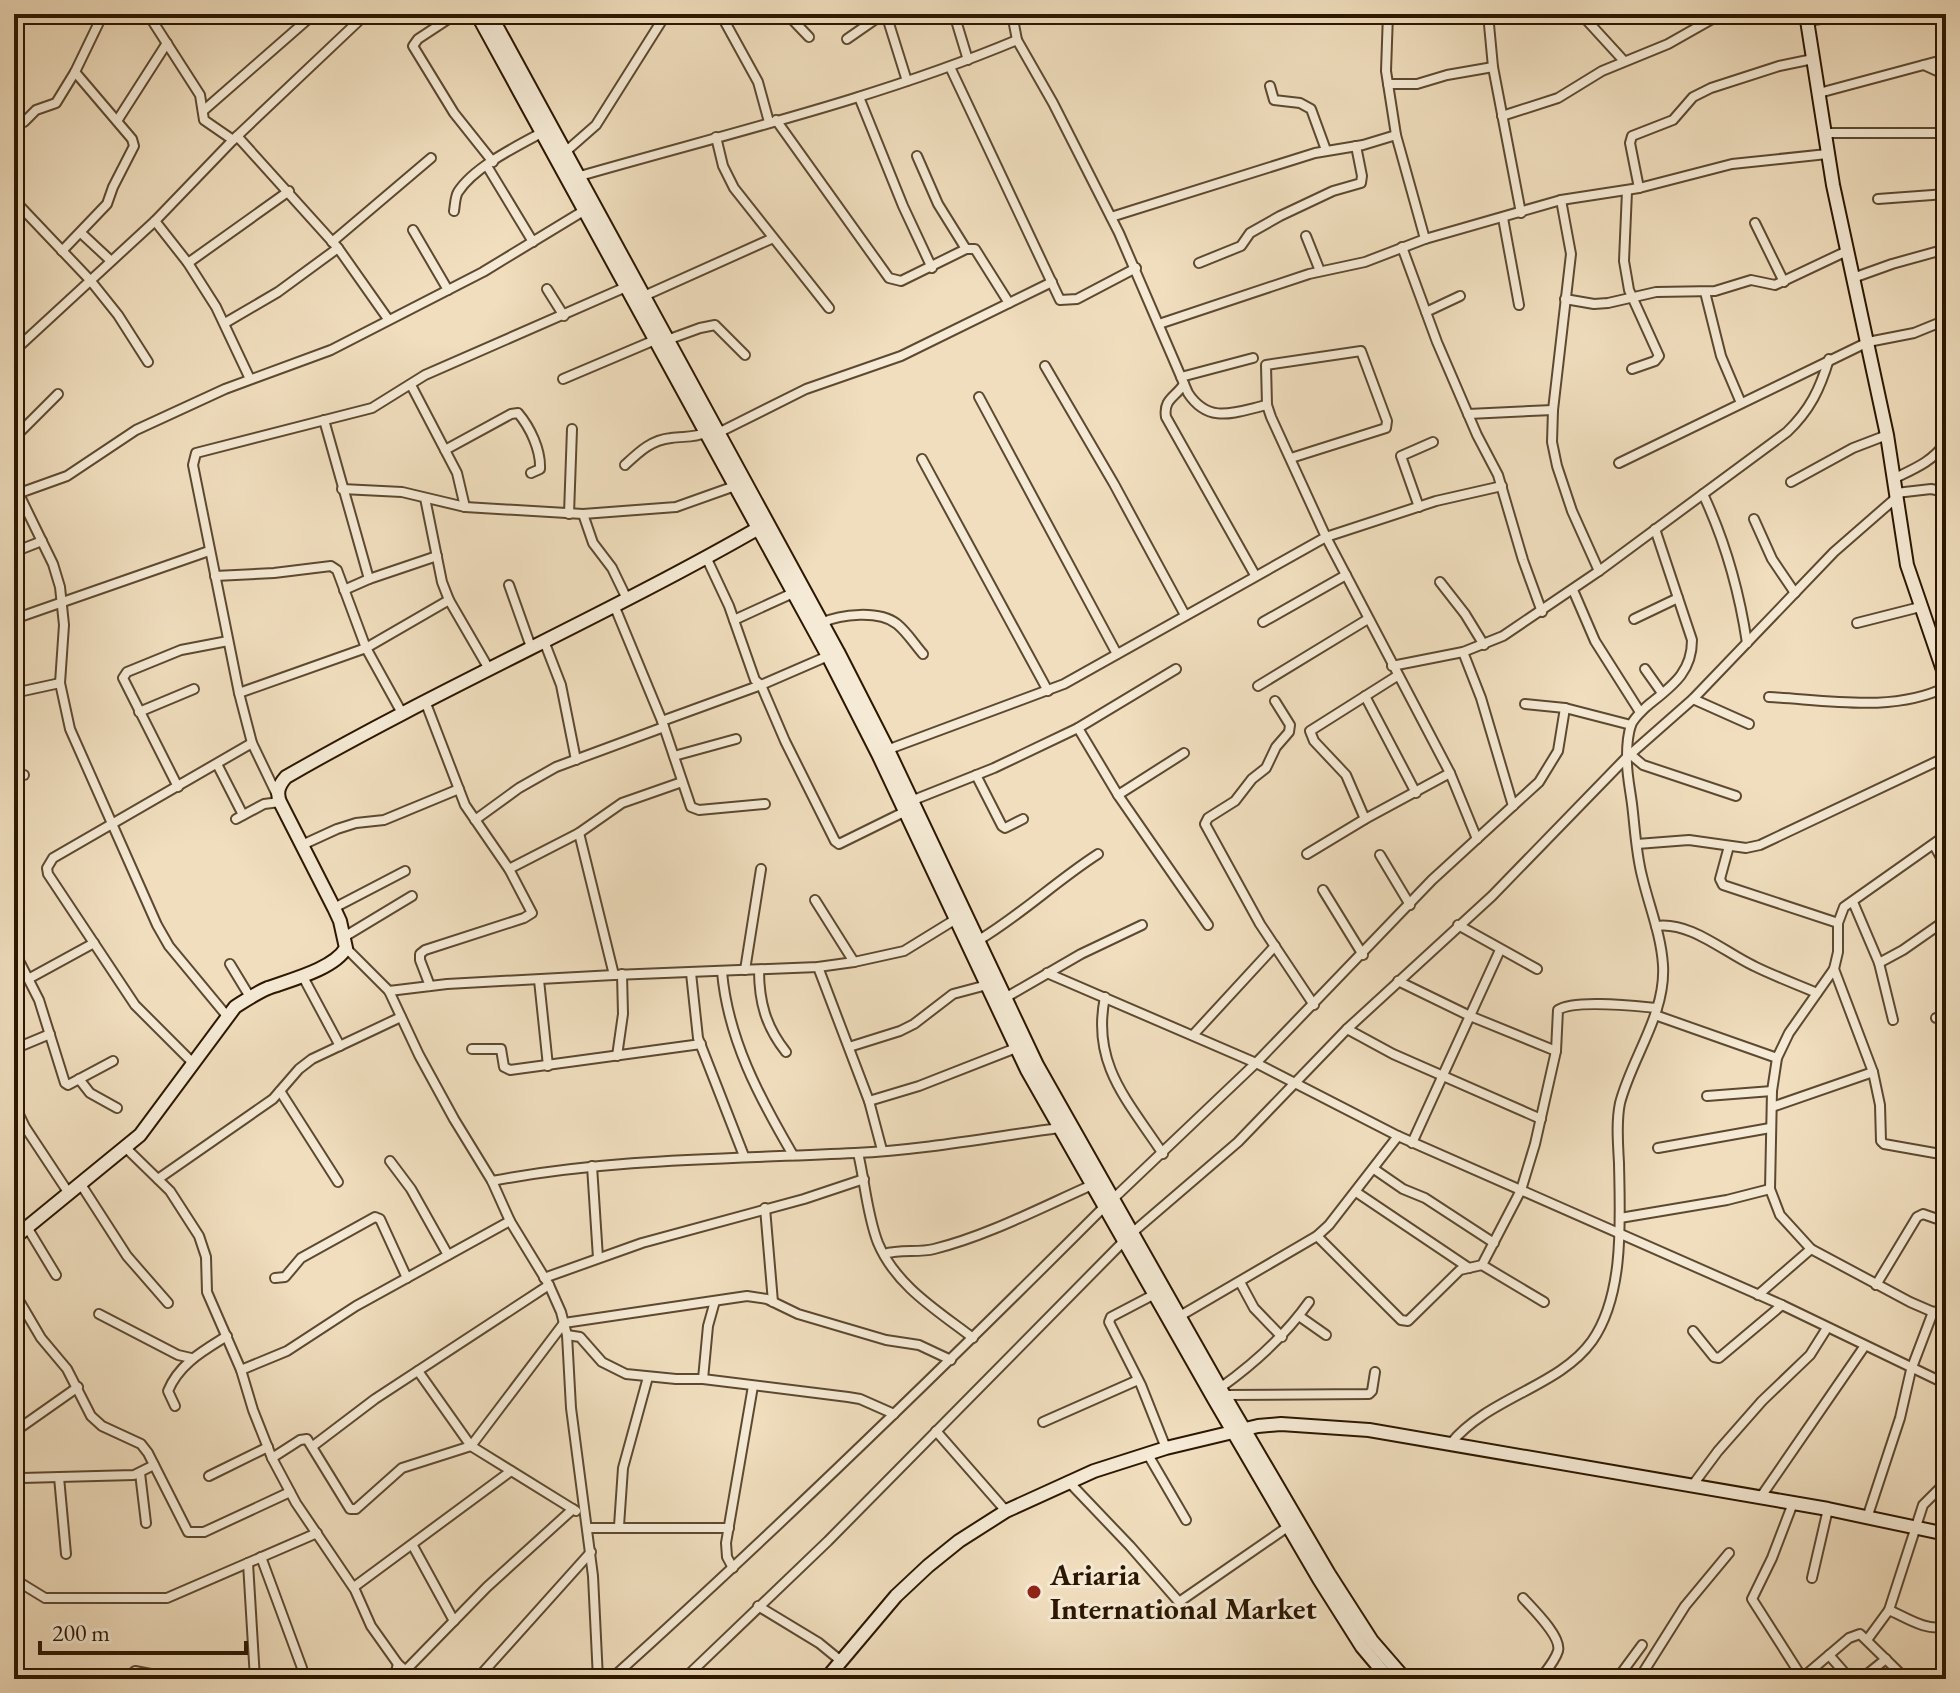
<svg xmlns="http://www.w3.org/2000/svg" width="1960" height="1693" viewBox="0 0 1960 1693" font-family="'EB Garamond',serif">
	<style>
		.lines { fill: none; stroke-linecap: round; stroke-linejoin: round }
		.street-casing { stroke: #5d4930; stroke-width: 12 }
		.secondary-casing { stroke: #2c1701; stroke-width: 16 }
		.street { stroke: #f5ead5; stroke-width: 8 }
		.secondary { stroke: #f5ead5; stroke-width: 12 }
		.poi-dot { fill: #8f2418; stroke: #f5ead5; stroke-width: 3 }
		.labels { text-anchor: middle; stroke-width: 6; stroke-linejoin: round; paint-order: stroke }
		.poi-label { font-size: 30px; font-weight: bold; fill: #2c1701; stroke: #f5ead5; text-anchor: start }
	</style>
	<rect width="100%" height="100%" fill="#f0debe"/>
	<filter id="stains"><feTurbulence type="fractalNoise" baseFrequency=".0025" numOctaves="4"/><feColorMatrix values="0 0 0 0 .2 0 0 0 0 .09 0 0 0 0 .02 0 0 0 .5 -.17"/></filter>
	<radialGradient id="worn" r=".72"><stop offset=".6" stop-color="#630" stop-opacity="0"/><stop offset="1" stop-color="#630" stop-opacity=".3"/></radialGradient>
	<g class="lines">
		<defs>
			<g id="street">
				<polyline points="148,14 200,95 204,120 233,140"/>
				<polyline points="456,14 418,39 413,46 454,113 493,162"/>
				<polyline points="787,14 809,37"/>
				<polyline points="886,14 907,81"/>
				<polyline points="954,14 968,60"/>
				<path d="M 1012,14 L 1017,40 L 1053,103 L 1119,233 L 1188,393 C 1209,425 1235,412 1267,405"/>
				<polyline points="1388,14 1386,71 1396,135 1425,239"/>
				<polyline points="1488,14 1493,67 1521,213"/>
				<polyline points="1581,14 1624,61"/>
				<polyline points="1807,21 1854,14"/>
				<polyline points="725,22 758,82 769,122"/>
				<polyline points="847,39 883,14"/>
				<polyline points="1924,65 1946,75"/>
				<polyline points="950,67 1060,300 1077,299 1136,268"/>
				<polyline points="1388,84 1417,84 1447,75 1493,67"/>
				<polyline points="1270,86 1274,100 1300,103 1311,109 1326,150"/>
				<polyline points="1819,93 1946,59"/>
				<polyline points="859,97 903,206 932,268"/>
				<polyline points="203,111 307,20"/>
				<polyline points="1502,116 1558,98 1602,71 1668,44 1721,14"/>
				<polyline points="776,120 889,278 901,281 966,249 975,249 1009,303"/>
				<polyline points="117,121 167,43"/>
				<polyline points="24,122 36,110 56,103 75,72 103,14"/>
				<polyline points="1824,133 1946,133"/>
				<polyline points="237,136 338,248 388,319"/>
				<polyline points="716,137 723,166 734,188 829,308"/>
				<polyline points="563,154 596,125 666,14"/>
				<polyline points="917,156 938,204 966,249"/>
				<polyline points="487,166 533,242"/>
				<path d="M 580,176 C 726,134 876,99 1017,40"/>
				<polyline points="1639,188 1630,143 1632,136 1673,120 1693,97 1711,88 1779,66 1813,59"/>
				<polyline points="1627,191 1624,261 1629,290 1659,356 1655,361 1632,369"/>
				<polyline points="1878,199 1946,194"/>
				<polyline points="14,200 90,280 118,315 148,362"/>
				<polyline points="1561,200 1571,254 1553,410 1552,442 1557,466 1572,511 1599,571"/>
				<path d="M 454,211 C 455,205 455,197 458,192 C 474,167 517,146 543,132"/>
				<polyline points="1111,217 1315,153 1363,145 1396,135"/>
				<polyline points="1503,218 1519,305"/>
				<polyline points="155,221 188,263 216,307 250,379"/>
				<polyline points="1755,223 1784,282"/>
				<polyline points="413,230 448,290"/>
				<polyline points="81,233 110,260"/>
				<polyline points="1306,236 1320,271"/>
				<polyline points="332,242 431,158"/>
				<polyline points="1402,247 1437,342 1477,435 1498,475 1523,560 1542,612"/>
				<polyline points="62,251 107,204 113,187 134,146 132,139 75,72"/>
				<polyline points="188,263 289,191"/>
				<polyline points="1199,263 1241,246 1250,233 1280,216 1333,191 1361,183 1362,176 1356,146"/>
				<polyline points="1853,278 1892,264 1946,249"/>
				<polyline points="547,289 564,316"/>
				<polyline points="1705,292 1721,356 1741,403"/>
				<polyline points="644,296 771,239"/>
				<polyline points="1565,299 1594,304 1608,303 1656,292 1715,291 1751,280 1775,285 1847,251"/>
				<polyline points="1426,312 1460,296"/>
				<polyline points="225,323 278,292 338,248"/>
				<polyline points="1159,324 1309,274 1365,262 1425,239 1561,200 1639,188 1732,164 1827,154"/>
				<polyline points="667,340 700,328 715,325 745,355"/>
				<polyline points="14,351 155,221 233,140 366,14"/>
				<polyline points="1045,366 1114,484 1185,615"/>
				<polyline points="1181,377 1253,358"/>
				<polyline points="563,379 655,340"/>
				<path d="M 1184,384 C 1176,397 1163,399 1166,417 L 1255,575"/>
				<polyline points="411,385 457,473 465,507"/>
				<polyline points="979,397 1117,654"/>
				<polyline points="1468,414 1553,410"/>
				<polyline points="324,420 369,579"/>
				<polyline points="718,433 806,389 901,356 1052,282"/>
				<polyline points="14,438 58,394"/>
				<path d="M 445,450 L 511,414 L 518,413 C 530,427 541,450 540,469 L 531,473"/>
				<polyline points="1291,458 1386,428 1387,421 1361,351 1266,365 1267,405 1271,417 1326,537 1450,773 1477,839"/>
				<polyline points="922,459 1048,691"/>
				<polyline points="1619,463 1868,342 1914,333 1946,320"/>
				<path d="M 625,465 C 639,452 651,440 671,438 C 683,436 693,438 705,433"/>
				<path d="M 1895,478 C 1916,468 1933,461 1946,442"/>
				<polyline points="1791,482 1853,448 1887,435"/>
				<polyline points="14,484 53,564 60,587 64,625 60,683 70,729 157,925 169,946 227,1016"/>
				<polyline points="342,489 402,492 465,507 583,514 676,507 735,486"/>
				<polyline points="1896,493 1931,489 1946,492"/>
				<path d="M 1703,494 C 1726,543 1739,590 1747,643"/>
				<polyline points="14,495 67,476 136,430 225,389 331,350 483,272 585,210"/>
				<polyline points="425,498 442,582 449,600 489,669"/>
				<polyline points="1419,507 1401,456 1433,442"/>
				<polyline points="569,514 572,429"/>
				<polyline points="583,514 593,543 612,568 627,599"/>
				<polyline points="1754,519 1772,559 1795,593"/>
				<polyline points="14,552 42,541"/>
				<polyline points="706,557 729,606 755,680 761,685 785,741 835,841 839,844 904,812"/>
				<polyline points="215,576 274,573 331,566 337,570 366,648 402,713"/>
				<polyline points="1440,582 1465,614 1484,645"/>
				<polyline points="509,585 531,647"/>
				<polyline points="344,590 369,579 437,556"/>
				<polyline points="1573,590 1595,641 1640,712"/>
				<polyline points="614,605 662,721 691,807 699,810 765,804"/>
				<polyline points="14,619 209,551"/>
				<polyline points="1634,619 1678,598"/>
				<polyline points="734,620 793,593"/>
				<polyline points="1263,622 1346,575"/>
				<path d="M 821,623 C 841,614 879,610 897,624 C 907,632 915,645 923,654"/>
				<polyline points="1857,623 1920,607"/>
				<polyline points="544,641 561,685 576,760"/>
				<polyline points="1463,652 1481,698 1513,806"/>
				<path d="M 1392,666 L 1463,652 L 1503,636 L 1599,571 L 1787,432 C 1810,410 1820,389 1829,359"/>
				<polyline points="1645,669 1662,693"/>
				<polyline points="1258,686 1368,619"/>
				<polyline points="14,693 60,683"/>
				<polyline points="239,693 366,648 449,600"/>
				<polyline points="1365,696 1416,793"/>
				<path d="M 1769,697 C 1826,700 1894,713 1946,687"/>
				<polyline points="1693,699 1749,724"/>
				<polyline points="425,701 465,805 509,869 532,913 524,918 425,950 420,954 420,960 430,986"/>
				<polyline points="1275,701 1290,725 1289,732 1276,747 1266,768 1252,779 1235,801 1208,818 1205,824 1260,924 1314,1005"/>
				<polyline points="1525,704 1565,708 1631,725"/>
				<polyline points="139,712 194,689"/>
				<polyline points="662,721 761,685 828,656"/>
				<polyline points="1078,728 1118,795 1208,925"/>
				<polyline points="884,751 1064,684 1326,537 1436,501 1502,486"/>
				<polyline points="1630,754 1643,765 1736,796"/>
				<polyline points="674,756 736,739"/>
				<polyline points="217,764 243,815"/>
				<polyline points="14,775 24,775"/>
				<polyline points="976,775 1002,826 1005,828 1023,819"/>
				<polyline points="178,787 123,678 127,672 181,650 228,641"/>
				<polyline points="277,795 252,743 239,693 193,465 196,453 372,408 425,375 626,287"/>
				<polyline points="1118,795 1184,753"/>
				<polyline points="911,801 994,768 1078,728 1176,669"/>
				<polyline points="236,819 264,804 280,802"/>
				<polyline points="1365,819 1346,775 1314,741 1310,731 1397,676"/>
				<polyline points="475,820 519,788 556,767 664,727"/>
				<polyline points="579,833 614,975"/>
				<polyline points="1946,835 1844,907 1838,923 1838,952 1834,969 1789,1033 1777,1058 1772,1091 1770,1189 1780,1215 1811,1249 1910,1302 1933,1312 1946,1310"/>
				<polyline points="1637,844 1689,840 1746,848 1760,845 1946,757"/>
				<polyline points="302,845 337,829 356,823 384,820 459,789"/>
				<polyline points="1934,845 1946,867"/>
				<polyline points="1729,846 1720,879 1723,885 1838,923"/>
				<polyline points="1307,854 1365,819 1450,773"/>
				<polyline points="1380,855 1410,905"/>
				<polyline points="509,869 579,833 622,803 682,782"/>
				<polyline points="1323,890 1363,955"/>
				<polyline points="815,900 854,962"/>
				<polyline points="1853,902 1879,963 1893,1020"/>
				<polyline points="334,908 405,871"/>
				<polyline points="1458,925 1537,969"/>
				<path d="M 1656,926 C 1690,921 1724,952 1754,966 C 1774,976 1796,984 1817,993"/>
				<polyline points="344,937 412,896"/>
				<path d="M 979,940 C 1021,915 1056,881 1098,854"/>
				<polyline points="346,948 389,991 419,1055 454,1119 492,1181 510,1221 549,1285 561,1312 567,1335 571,1408 593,1576 598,1679"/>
				<polyline points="14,951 39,1000 65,1083 68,1085 113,1061"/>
				<polyline points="1879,963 1903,950 1946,920"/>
				<polyline points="230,964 250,997"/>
				<polyline points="818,967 869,1101 919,1086 1016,1048"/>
				<polyline points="1834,969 1873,1072 1880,1105 1881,1141 1884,1144 1946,1155"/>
				<polyline points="745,970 761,869"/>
				<path d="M 759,970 C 759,1002 766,1027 786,1052"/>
				<path d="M 722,972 C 728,1039 759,1097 793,1155"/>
				<polyline points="691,973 698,1038 744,1156"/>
				<polyline points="1047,973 1256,1063 1398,1136 1782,1305 1946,1384"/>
				<polyline points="302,975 340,1046"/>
				<polyline points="30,978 94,943"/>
				<polyline points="539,980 548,1066"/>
				<polyline points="1398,981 1470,1016 1556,1051"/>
				<polyline points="389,991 447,984 614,975 818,967 854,962 904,951 956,919"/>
				<path d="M 1105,997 C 1091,1064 1128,1101 1163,1154"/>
				<polyline points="1005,998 1081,954 1142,925"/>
				<polyline points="1655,1015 1777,1058"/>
				<polyline points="1936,1018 1946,1015"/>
				<polyline points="1347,1029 1393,1054 1541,1119"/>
				<polyline points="1193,1035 1275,946"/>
				<polyline points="849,1047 900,1031 914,1024 953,994 987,985"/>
				<polyline points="14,1049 50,1034"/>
				<polyline points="472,1049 501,1049 504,1067 510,1070 701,1044"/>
				<polyline points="617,1056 623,1014 622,974"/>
				<polyline points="192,1062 135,1005 48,874 47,868 53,858 252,743"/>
				<polyline points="79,1079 90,1093 117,1108"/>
				<polyline points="280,1091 338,1182"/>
				<polyline points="1707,1096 1772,1091"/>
				<polyline points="869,1101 882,1150"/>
				<polyline points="14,1104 25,1127 68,1192"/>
				<polyline points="1772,1107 1873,1072"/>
				<polyline points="1942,1129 1941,1090 1946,1081"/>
				<polyline points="1412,1143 1500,950"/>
				<polyline points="1658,1148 1770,1128"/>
				<polyline points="127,1149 170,1191 199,1236 206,1257 207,1292 241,1370 253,1410 272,1458 296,1503 355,1590 371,1626 398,1664 415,1679"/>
				<path d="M 858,1153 C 865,1182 867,1215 878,1243 C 896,1286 938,1311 973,1338"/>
				<polyline points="390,1161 411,1189 448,1255"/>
				<polyline points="592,1166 598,1258"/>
				<polyline points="1374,1169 1403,1189 1425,1198 1494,1243"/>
				<polyline points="158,1179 273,1099 299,1069 312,1059 401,1017"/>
				<path d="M 492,1181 C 612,1158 733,1159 855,1153 C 923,1150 992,1137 1059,1128"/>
				<polyline points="80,1183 127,1256 168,1303"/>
				<polyline points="1356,1192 1469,1268"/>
				<polyline points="1113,1199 1256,1063 1432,880 1539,782 1558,751 1565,708"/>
				<polyline points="765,1208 773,1302"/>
				<polyline points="1620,1218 1727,1200 1770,1189"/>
				<polyline points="27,1227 56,1275"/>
				<polyline points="1132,1233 1238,1142 1347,1029 1492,896 1626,758 1693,699 1834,552 1897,497"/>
				<path d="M 1317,1236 L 1401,1320 L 1408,1321 L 1460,1270 L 1482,1265 L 1521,1190 L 1535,1144 L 1556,1051 L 1558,1010 C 1574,999 1635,1006 1657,1008"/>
				<path d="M 884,1254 C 901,1249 918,1253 934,1249 C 987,1236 1042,1207 1092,1185"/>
				<polyline points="1482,1265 1544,1302"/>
				<polyline points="275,1278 285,1277 301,1258 375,1217 380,1219 407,1278"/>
				<polyline points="544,1278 642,1243 804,1199 864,1179"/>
				<polyline points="1240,1282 1254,1308 1282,1337"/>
				<polyline points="1876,1285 1917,1217 1923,1214 1946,1222"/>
				<polyline points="14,1292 41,1338 67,1369 91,1416 102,1426 141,1444 148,1453 188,1532 204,1532 290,1492"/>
				<polyline points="1155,1294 1111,1317 1109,1322 1141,1385 1166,1448"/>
				<polyline points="1758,1295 1811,1249"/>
				<polyline points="99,1314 178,1355 191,1358"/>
				<polyline points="1180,1316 1317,1236 1329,1225 1398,1136"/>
				<polyline points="1299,1316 1326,1335"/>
				<polyline points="1693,1331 1714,1357 1719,1358 1782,1305"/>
				<polyline points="567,1335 580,1337 602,1362 626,1374 676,1379 703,1379 848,1397 860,1399 894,1414"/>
				<polyline points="241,1370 287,1351 356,1306 510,1221"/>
				<polyline points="418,1371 471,1446 576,1511"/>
				<polyline points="703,1379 708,1326 715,1301"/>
				<path d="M 1220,1388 C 1255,1363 1284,1337 1309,1302"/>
				<polyline points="1224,1395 1369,1394 1372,1391 1375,1372"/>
				<path d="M 175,1406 L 168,1391 C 179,1364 203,1351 227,1336"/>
				<polyline points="1043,1422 1138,1380"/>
				<polyline points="936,1431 1006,1511"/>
				<polyline points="14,1432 78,1387"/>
				<path d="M 1451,1443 C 1489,1397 1559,1387 1592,1341 C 1625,1294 1620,1218 1619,1163 C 1618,1144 1616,1122 1620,1103 C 1632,1057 1666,1014 1663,965 C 1661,934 1649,906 1642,876 C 1636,853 1635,828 1632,804 C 1630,788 1626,771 1627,756 C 1627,747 1628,734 1631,725 C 1634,718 1641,712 1646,707 C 1670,687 1692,674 1692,640 L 1655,529"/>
				<polyline points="313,1446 375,1399 549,1285"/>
				<polyline points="1147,1453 1186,1520"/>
				<polyline points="272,1458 300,1440 307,1439 350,1509 356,1509 402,1468 471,1446 564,1323 747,1296 767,1299 798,1314 886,1340 919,1345 951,1360"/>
				<polyline points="140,1473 146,1523"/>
				<polyline points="209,1476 268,1447"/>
				<polyline points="59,1477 66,1554"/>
				<polyline points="22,1478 134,1475 154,1465"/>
				<polyline points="1068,1481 1130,1546 1179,1602 1289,1526"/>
				<polyline points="1692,1486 1718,1451 1762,1401 1810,1355 1827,1328"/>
				<polyline points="1760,1498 1864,1347"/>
				<polyline points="1793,1503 1772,1558 1752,1599 1803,1679"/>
				<polyline points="1867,1518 1900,1418 1911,1370 1933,1312"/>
				<polyline points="619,1526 623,1468 648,1377"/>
				<polyline points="587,1528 729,1528"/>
				<polyline points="413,1546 454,1621"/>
				<polyline points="261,1557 302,1668"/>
				<polyline points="248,1563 255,1679"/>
				<polyline points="733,1568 727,1557 726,1543 753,1386"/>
				<polyline points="1812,1578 1828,1509"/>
				<polyline points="14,1579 45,1598 167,1598 317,1533"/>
				<polyline points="354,1587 511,1471"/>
				<path d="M 1523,1598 C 1533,1609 1562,1637 1558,1651 C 1555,1661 1546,1671 1540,1679"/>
				<polyline points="758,1606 819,1643 841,1661"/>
				<path d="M 1889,1610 C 1907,1618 1927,1632 1946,1626"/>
				<polyline points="1867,1640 1889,1610 1923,1505 1946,1482"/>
				<polyline points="1829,1655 1850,1679"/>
				<polyline points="405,1671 487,1587 573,1509"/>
				<polyline points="1802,1678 1849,1638 1860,1634 1906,1679"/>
				<polyline points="35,1679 48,1679"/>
				<polyline points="126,1679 135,1671 176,1679"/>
				<polyline points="394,1679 398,1664"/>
				<polyline points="477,1679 591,1552"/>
				<path d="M 611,1679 C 780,1527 943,1368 1104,1207"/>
				<polyline points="684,1679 828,1541 1124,1241"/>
				<polyline points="1617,1679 1642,1645"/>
				<polyline points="1639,1679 1685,1606 1729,1553"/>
				<polyline points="1861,1679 1886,1659"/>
			</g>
			<g id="secondary">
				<polyline points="477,14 828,656 878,754 1027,1070 1214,1399 1319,1579 1362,1647 1389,1679"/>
				<polyline points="490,14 838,652 888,750 1037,1065 1224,1395 1329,1574 1372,1641 1405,1679"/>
				<polyline points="1806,14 1833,185 1887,435 1907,565 1946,679"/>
				<path d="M 14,1238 L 140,1135 L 235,1007 C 246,1000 256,993 268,988 C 290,980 334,969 346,948 L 340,921 L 334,908 L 280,802 C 276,792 279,785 286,777 C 442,687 608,615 764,525"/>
				<polyline points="826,1679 896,1596 928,1566 959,1541 1006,1511 1094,1471 1166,1448 1258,1426 1281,1424 1369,1430 1828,1509 1946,1534"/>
			</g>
		</defs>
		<use href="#street" class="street-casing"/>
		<use href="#secondary" class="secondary-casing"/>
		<use href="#street" class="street"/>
		<use href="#secondary" class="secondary"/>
	</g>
	<circle class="poi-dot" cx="1034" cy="1592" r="8"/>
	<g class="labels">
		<g class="poi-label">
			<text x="1050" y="1585">Ariaria<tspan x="1050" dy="34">International Market</tspan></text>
		</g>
	</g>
	<rect width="1960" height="1693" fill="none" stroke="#f0debe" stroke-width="48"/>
	<rect x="16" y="16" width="1928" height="1661" fill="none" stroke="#2c1701" stroke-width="4"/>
	<rect x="24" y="24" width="1912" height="1645" fill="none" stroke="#2c1701" stroke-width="2"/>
	<path d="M40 1641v12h206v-12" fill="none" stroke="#2c1701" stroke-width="4"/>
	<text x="52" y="1641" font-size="24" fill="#2c1701" stroke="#f5ead5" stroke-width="6" paint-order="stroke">200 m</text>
	<rect width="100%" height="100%" filter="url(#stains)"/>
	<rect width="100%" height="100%" fill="url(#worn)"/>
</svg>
